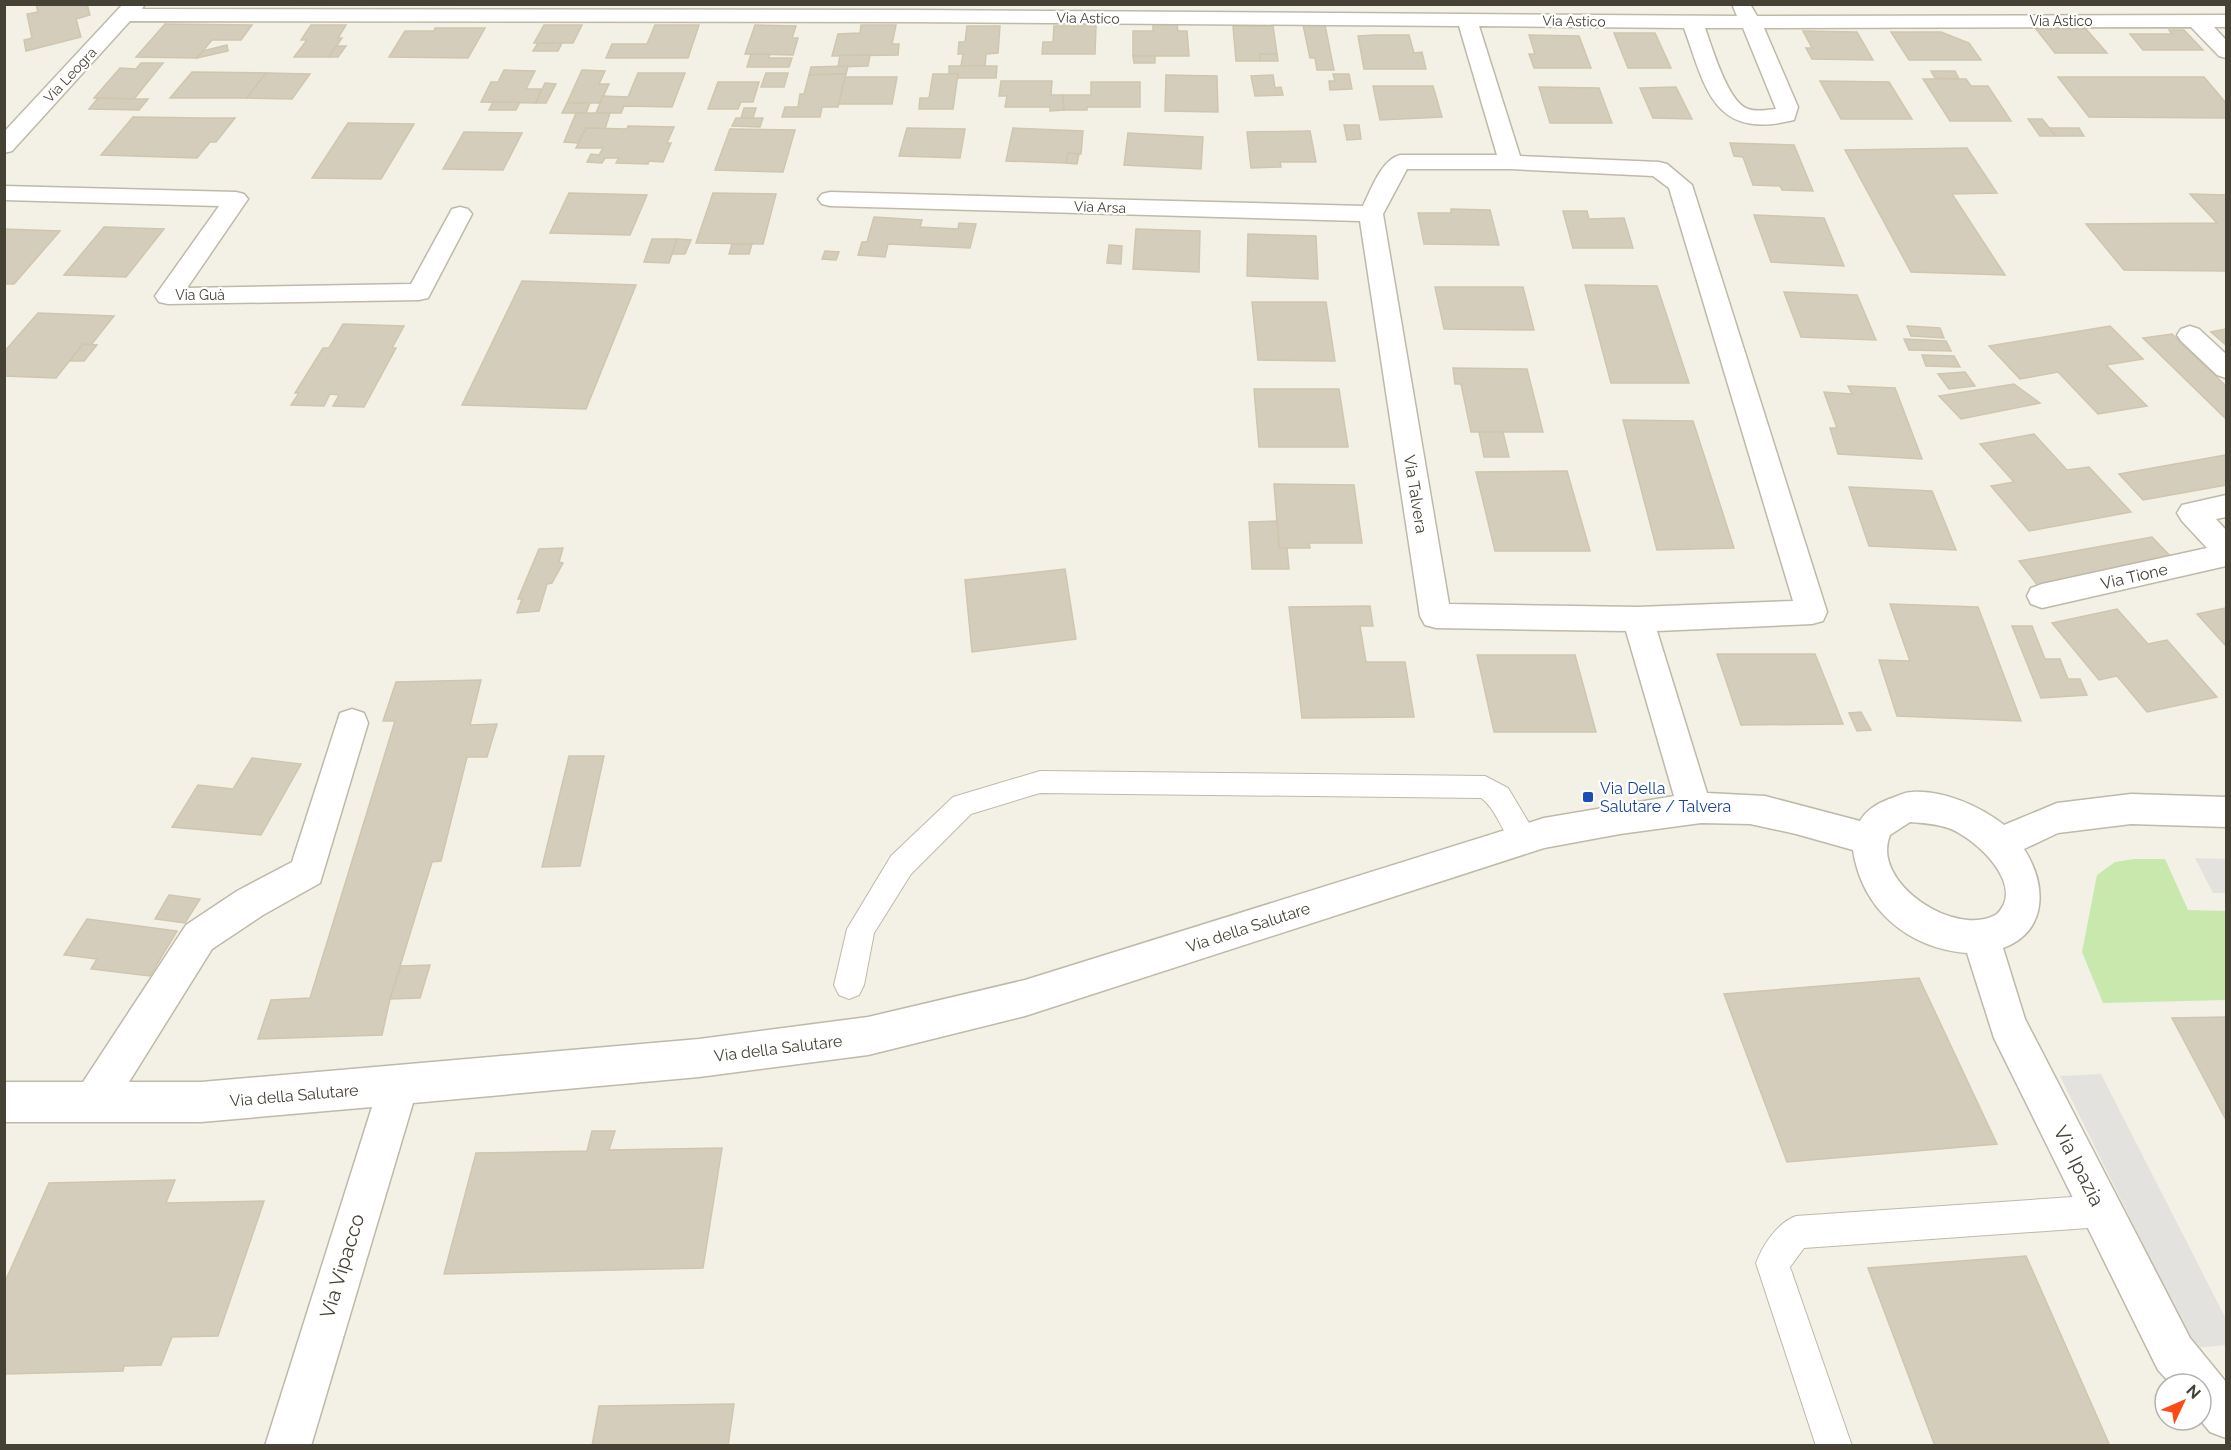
<svg xmlns="http://www.w3.org/2000/svg" width="2231" height="1450" viewBox="0 0 2231 1450" font-family="Raleway,sans-serif">
	<style>
		.green { fill: #c9e8ae }
		.parking { fill: #e4e2de }
		.building { fill: #d5cdbb; stroke: #d0c6ae; stroke-width: 1.5 }
		.lines { fill: none; stroke-linecap: round; stroke-linejoin: round }
		.service-casing { stroke: #bfb9a8; stroke-width: 2 }
		.minor-casing { stroke: #bfb9a8; stroke-width: 3 }
		.service { fill: #fff; fill-rule: evenodd }
		.minor { fill: #fff; fill-rule: evenodd }
		.transit-dot { fill: #1a4fb4; stroke: #fff; stroke-width: 2 }
		.labels { text-anchor: middle; stroke-width: 4.5; stroke-linejoin: round; paint-order: stroke }
		.far-street-label { font-size: 14px; fill: #464135; stroke: #fff }
		.street-label { font-size: 16px; fill: #464135; stroke: #fff }
		.transit-label { font-size: 16px; fill: #164399; stroke: #fff; text-anchor: start }
		.near-street-label { font-size: 20px; fill: #464135; stroke: #fff }
	</style>
	<rect width="100%" height="100%" fill="#f3f0e6"/>
	<polygon class="green" points="2134,859 2165,859 2188,910 2226,911 2226,1000 2103,1003 2082,952 2097,875 2115,862"/>
	<g class="parking">
		<polygon points="2195,858 2226,859 2226,893 2213,893"/>
		<polygon points="2101,1074 2226,1319 2226,1345 2194,1348 2060,1076"/>
	</g>
	<g class="building">
		<polygon points="36,4 87,4 90,15 76,19 81,37 26,51 24,40 32,38 27,14 38,12"/>
		<polygon points="165,24 252,25 241,40 212,40 197,58 136,57"/>
		<polygon points="1153,24 1177,24 1178,31 1187,31 1189,56 1133,56 1133,31 1153,31"/>
		<polygon points="311,25 346,25 338,38 342,38 329,57 294,57 307,40 301,40"/>
		<polygon points="544,25 582,25 573,43 534,43"/>
		<polygon points="655,25 699,25 688,58 606,58 612,44 647,44"/>
		<polygon points="755,25 796,26 792,38 798,38 793,55 745,54"/>
		<polygon points="861,25 896,25 892,44 899,44 898,55 832,56 838,34 860,33"/>
		<polygon points="1303,25 1325,25 1334,70 1317,70 1315,58 1310,58"/>
		<polygon points="967,26 1000,26 998,53 986,54 985,66 961,66 963,54 958,54 959,42 965,42"/>
		<polygon points="1054,26 1096,26 1095,54 1042,54 1043,42 1053,42"/>
		<polygon points="1233,26 1273,26 1277,54 1260,54 1260,61 1236,61"/>
		<polygon points="435,28 485,28 468,58 389,57 405,31 434,31"/>
		<polygon points="2036,29 2086,29 2107,53 2055,53"/>
		<polygon points="2169,30 2184,30 2203,50 2143,50 2130,34 2172,34"/>
		<polygon points="1803,31 1857,32 1873,60 1812,59 1806,48 1812,48"/>
		<polygon points="1891,32 1941,32 1969,43 1981,60 1909,60"/>
		<polygon points="1614,33 1655,33 1671,68 1628,68"/>
		<polygon points="1375,35 1409,35 1414,53 1422,52 1426,69 1364,69 1358,36"/>
		<polygon points="1529,35 1579,36 1591,68 1534,68 1529,54 1535,54"/>
		<polygon points="538,43 562,43 558,51 533,51"/>
		<polygon points="227,45 228,51 197,58 203,51"/>
		<polygon points="336,46 346,46 338,57 329,57"/>
		<polygon points="751,54 770,54 768,58 792,58 789,67 747,67"/>
		<polygon points="1260,54 1277,54 1278,61 1260,61"/>
		<polygon points="840,55 870,55 868,66 838,67"/>
		<polygon points="1133,56 1155,56 1155,63 1134,63"/>
		<polygon points="141,63 163,63 134,99 94,98 120,68 136,69"/>
		<polygon points="848,66 846,74 809,75 811,67"/>
		<polygon points="949,66 997,66 996,78 957,78 958,74 949,74"/>
		<polygon points="504,70 535,71 526,89 541,89 536,103 481,102 491,82 498,82"/>
		<polygon points="582,70 605,71 599,84 609,84 600,103 567,103"/>
		<polygon points="1931,71 1955,71 1959,79 1935,78"/>
		<polygon points="192,72 266,73 247,98 170,98"/>
		<polygon points="266,73 310,74 292,99 247,98"/>
		<polygon points="638,73 685,73 672,107 624,106 621,113 596,113 603,96 628,97"/>
		<polygon points="766,73 788,73 784,87 761,87"/>
		<polygon points="846,74 838,107 822,107 820,117 782,117 785,107 798,107 800,94 804,94 809,75"/>
		<polygon points="933,74 958,74 953,109 919,109 920,98 929,98"/>
		<polygon points="1333,74 1349,74 1352,89 1330,90 1329,81 1335,81"/>
		<polygon points="1166,75 1217,76 1218,112 1165,111"/>
		<polygon points="1273,75 1275,88 1281,87 1283,95 1255,96 1251,76"/>
		<polygon points="845,77 897,77 892,104 839,104"/>
		<polygon points="2058,77 2204,77 2226,103 2226,118 2089,117"/>
		<polygon points="1923,79 1966,79 1971,86 1988,86 2011,121 1950,121"/>
		<polygon points="1001,81 1052,81 1051,95 1063,95 1064,110 1050,111 1050,107 1005,107 1007,96 999,96"/>
		<polygon points="1820,81 1889,82 1912,119 1841,119"/>
		<polygon points="718,82 759,82 753,102 741,102 738,109 708,109"/>
		<polygon points="1091,82 1140,82 1140,107 1087,107 1087,110 1064,110 1063,95 1091,95"/>
		<polygon points="545,83 556,84 546,103 536,103"/>
		<polygon points="1373,86 1433,86 1442,117 1380,120"/>
		<polygon points="1539,87 1599,88 1612,123 1550,123"/>
		<polygon points="1676,87 1692,119 1653,118 1640,88"/>
		<polygon points="98,98 134,99 148,99 139,110 89,109"/>
		<polygon points="493,102 520,102 516,110 489,110"/>
		<polygon points="567,103 590,103 586,113 562,113"/>
		<polygon points="744,108 756,108 753,118 741,118"/>
		<polygon points="576,113 610,113 605,129 586,128 578,143 564,142"/>
		<polygon points="133,117 203,118 235,118 216,142 210,142 197,158 101,155"/>
		<polygon points="736,118 763,118 760,127 732,126"/>
		<polygon points="2028,119 2042,119 2056,136 2040,136"/>
		<polygon points="348,123 414,124 381,179 312,178"/>
		<polygon points="1344,125 1359,125 1361,139 1347,140"/>
		<polygon points="628,126 674,127 667,143 671,143 663,162 649,161 648,164 616,163 619,158 605,158 602,163 587,162 591,154 599,155 603,148 576,148 586,128 627,129"/>
		<polygon points="907,128 965,129 960,158 899,156"/>
		<polygon points="1013,128 1083,131 1081,154 1068,153 1066,163 1006,161"/>
		<polygon points="2049,128 2079,128 2084,136 2056,136"/>
		<polygon points="730,129 795,130 783,172 715,170"/>
		<polygon points="1310,131 1316,162 1280,162 1281,167 1251,168 1247,132"/>
		<polygon points="464,132 522,133 503,170 443,169"/>
		<polygon points="1128,133 1203,137 1201,169 1124,165"/>
		<polygon points="1730,143 1794,145 1813,191 1782,190 1780,186 1753,185 1743,157 1734,156"/>
		<polygon points="1967,148 1997,193 1952,194 2005,275 1911,272 1845,150"/>
		<polygon points="1068,153 1079,154 1077,164 1066,163"/>
		<polygon points="569,193 647,195 630,235 550,233"/>
		<polygon points="713,193 776,194 763,244 696,243"/>
		<polygon points="2190,194 2226,195 2226,271 2124,270 2086,224 2217,223"/>
		<polygon points="1451,209 1490,210 1499,245 1424,244 1418,213 1451,213"/>
		<polygon points="1563,211 1587,211 1589,219 1624,218 1633,248 1573,248"/>
		<polygon points="1754,215 1824,218 1844,266 1771,262"/>
		<polygon points="874,217 922,220 920,227 958,229 959,223 976,224 970,248 888,244 885,257 858,255 862,242 867,242"/>
		<polygon points="104,227 164,229 126,277 64,275"/>
		<polygon points="4,229 60,231 14,284 4,284"/>
		<polygon points="1136,229 1200,231 1199,272 1133,269"/>
		<polygon points="1248,234 1316,236 1318,279 1247,276"/>
		<polygon points="652,239 677,239 669,263 644,262"/>
		<polygon points="677,239 691,240 685,254 672,254"/>
		<polygon points="732,244 752,244 749,254 729,254"/>
		<polygon points="1109,245 1122,246 1121,264 1107,263"/>
		<polygon points="825,251 839,252 836,260 822,259"/>
		<polygon points="522,281 636,285 586,409 462,405"/>
		<polygon points="1585,285 1657,286 1689,383 1611,383"/>
		<polygon points="1435,287 1523,287 1534,330 1444,329"/>
		<polygon points="1784,292 1857,295 1876,340 1801,337"/>
		<polygon points="1252,302 1326,302 1335,361 1258,360"/>
		<polygon points="38,313 114,316 91,345 83,344 56,378 4,376 4,352"/>
		<polygon points="343,324 404,326 392,348 396,348 364,407 333,406 339,395 330,394 324,406 291,405 299,393 295,393 323,348 329,348"/>
		<polygon points="1907,326 1940,328 1944,338 1911,336"/>
		<polygon points="2110,326 2143,359 2106,365 2147,406 2098,414 2058,372 2020,379 1989,346"/>
		<polygon points="2226,329 2226,345 2211,332"/>
		<polygon points="2172,334 2226,386 2226,419 2143,338"/>
		<polygon points="1904,339 1946,341 1951,351 1909,350"/>
		<polygon points="83,344 97,345 84,361 70,361"/>
		<polygon points="1922,355 1954,356 1960,367 1926,366"/>
		<polygon points="1453,368 1527,369 1543,432 1471,432 1461,384 1455,384"/>
		<polygon points="1965,372 1975,386 1949,389 1938,374"/>
		<polygon points="2014,384 2040,403 1961,419 1939,396"/>
		<polygon points="1848,386 1895,388 1922,459 1838,454 1830,428 1837,428 1824,392 1852,394"/>
		<polygon points="1254,389 1339,389 1348,447 1259,447"/>
		<polygon points="1623,420 1693,421 1734,548 1657,550"/>
		<polygon points="1479,432 1503,432 1509,457 1484,457"/>
		<polygon points="2034,434 2067,470 2089,467 2131,512 2029,531 1991,486 2014,482 1980,444"/>
		<polygon points="2226,455 2226,485 2143,500 2119,474"/>
		<polygon points="1567,471 1590,551 1495,551 1476,472"/>
		<polygon points="1274,484 1354,485 1362,543 1309,543 1310,548 1279,548"/>
		<polygon points="1849,487 1932,491 1956,550 1869,546"/>
		<polygon points="1277,521 1279,548 1287,548 1289,569 1252,569 1249,522"/>
		<polygon points="2152,537 2175,561 2039,587 2019,561"/>
		<polygon points="563,548 559,562 563,563 552,583 547,584 539,611 517,613 522,599 518,599 539,549"/>
		<polygon points="1065,569 1076,639 972,652 965,580"/>
		<polygon points="1890,604 1978,607 2021,721 1897,716 1879,660 1910,661"/>
		<polygon points="1370,606 1373,626 1360,626 1366,662 1405,662 1414,717 1302,718 1289,607"/>
		<polygon points="2226,608 2226,646 2197,614"/>
		<polygon points="2117,609 2148,644 2167,640 2217,697 2147,712 2117,676 2099,680 2052,623"/>
		<polygon points="2012,626 2032,626 2045,659 2060,659 2068,679 2080,679 2087,695 2041,698"/>
		<polygon points="1717,654 1815,654 1843,724 1741,725"/>
		<polygon points="1477,655 1575,655 1596,732 1494,732"/>
		<polygon points="481,680 470,725 497,724 487,757 467,757 441,861 432,862 390,999 382,1035 258,1039 271,1000 310,998 395,721 383,721 396,682"/>
		<polygon points="1861,712 1871,730 1857,731 1849,713"/>
		<polygon points="569,756 604,756 580,866 542,867"/>
		<polygon points="252,758 301,764 261,835 172,827 198,785 233,789"/>
		<polygon points="169,895 200,899 185,923 155,919"/>
		<polygon points="87,919 177,931 150,976 91,969 97,959 64,955"/>
		<polygon points="430,965 420,998 390,999 401,966"/>
		<polygon points="1919,978 1997,1144 1787,1162 1724,994"/>
		<polygon points="2226,1017 2226,1120 2172,1018"/>
		<polygon points="592,1131 615,1131 609,1150 722,1148 703,1268 444,1274 476,1153 587,1151"/>
		<polygon points="175,1180 166,1203 264,1201 218,1336 172,1337 161,1365 124,1366 123,1371 4,1374 4,1284 49,1183"/>
		<polygon points="2026,1256 2110,1446 1935,1446 1868,1268"/>
		<polygon points="734,1404 728,1446 592,1446 599,1406"/>
	</g>
	<g class="lines">
		<defs>
			<g id="service">
				<path d="M 1040,771 L 1485,776 L 1508,788 L 1538,838 L 1534,847 L 1524,850 C 1502,842 1500,811 1481,798 L 1040,793 L 971,814 L 911,874 L 874,933 L 864,985 L 859,995 L 849,999 L 839,995 L 834,985 L 847,929 L 891,856 L 953,797 Z"/>
				<path d="M 2102,1195 L 2113,1200 L 2118,1211 L 2113,1222 L 2102,1227 L 1804,1248 L 1790,1267 L 1852,1446 L 1816,1446 L 1756,1263 C 1763,1245 1777,1223 1796,1216 Z"/>
			</g>
			<g id="minor">
				<path d="M 123,4 L 145,4 L 142,9 L 912,10 L 1737,16 L 1732,4 L 1750,4 L 1757,16 L 2226,15 L 2226,27 L 2214,27 L 2226,40 L 2226,58 L 2219,56 L 2191,27 L 1764,28 L 1798,107 L 1794,120 C 1713,140 1706,89 1684,28 L 1479,26 L 1520,156 L 1659,162 L 1667,164 L 1692,185 L 1827,612 L 1823,621 L 1812,624 L 1657,631 L 1707,793 L 1765,796 L 1860,821 C 1867,809 1877,804 1889,799 C 1896,797 1904,792 1912,792 C 1943,790 1980,806 2004,825 L 2057,803 L 2131,794 L 2226,797 L 2226,827 L 2131,824 L 2058,833 L 2024,849 C 2047,885 2048,931 2003,948 L 2025,1019 L 2190,1338 L 2226,1382 L 2226,1438 L 2210,1432 L 2200,1420 L 2201,1384 L 2171,1384 L 2158,1370 L 1994,1038 L 1967,953 C 1907,948 1862,909 1853,850 L 1796,834 L 1750,824 L 1701,823 L 1620,834 L 1544,848 L 1025,1016 L 868,1055 L 699,1077 L 413,1103 L 311,1446 L 265,1446 L 372,1107 L 201,1122 L 4,1122 L 4,1082 L 83,1082 L 186,925 L 237,891 L 292,862 L 340,713 L 352,709 L 364,713 L 368,723 L 320,883 L 263,915 L 212,949 L 129,1082 L 201,1082 L 699,1039 L 868,1017 L 1025,980 L 1544,818 L 1674,796 L 1626,631 L 1436,628 L 1425,625 L 1420,616 L 1360,221 L 830,206 L 822,204 L 818,199 L 822,194 L 830,192 L 1363,206 C 1371,190 1381,160 1400,155 L 1497,155 L 1459,26 L 912,22 L 130,21 L 12,151 L 4,153 L 4,132 ZM 1705,28 L 1743,28 L 1776,109 C 1767,110 1756,112 1748,109 C 1728,103 1712,47 1705,28 ZM 1407,169 L 1511,169 L 1653,176 L 1669,188 L 1793,601 L 1638,607 L 1449,604 L 1383,214 ZM 1910,822 C 1924,823 1938,824 1951,829 C 1977,840 2026,885 1997,914 C 1957,939 1870,883 1890,835 Z"/>
				<polygon points="4,186 236,192 244,194 248,199 187,288 411,284 452,209 460,207 468,209 472,214 428,298 419,300 168,304 159,302 155,296 219,206 4,200"/>
				<polygon points="2190,326 2199,329 2226,354 2226,378 2217,375 2181,341 2177,335 2181,329"/>
				<polygon points="2226,495 2226,517 2216,519 2226,530 2226,566 2042,608 2031,604 2027,596 2031,588 2042,584 2207,548 2182,521 2177,513 2182,505"/>
			</g>
		</defs>
		<use href="#service" class="service-casing"/>
		<use href="#minor" class="minor-casing"/>
		<use href="#service" class="service"/>
		<use href="#minor" class="minor"/>
	</g>
	<rect class="transit-dot" x="1582" y="791" width="12" height="12" rx="3"/>
	<g class="labels">
		<g class="far-street-label">
			<text transform="translate(1088 18) rotate(1)" y="5">Via Astico</text>
			<text transform="translate(1574 21) rotate(1)" y="5">Via Astico</text>
			<text x="2061" y="26">Via Astico</text>
			<text transform="translate(70 75) rotate(-47)" y="5">Via Leogra</text>
			<text transform="translate(1100 207) rotate(2)" y="5">Via Arsa</text>
			<text x="200" y="300">Via Guà</text>
		</g>
		<g class="street-label">
			<text transform="translate(1416 494) rotate(81)" y="6">Via Talvera</text>
			<text transform="translate(2134 576) rotate(-13)" y="6">Via Tione</text>
			<text transform="translate(1248 927) rotate(-18)" y="6">Via della Salutare</text>
			<text transform="translate(778 1048) rotate(-7)" y="6">Via della Salutare</text>
			<text transform="translate(294 1095) rotate(-5)" y="6">Via della Salutare</text>
		</g>
		<g class="transit-label">
			<text x="1600" y="794">Via Della<tspan x="1600" dy="18">Salutare / Talvera</tspan></text>
		</g>
		<g class="near-street-label">
			<text transform="translate(2079 1166) rotate(63)" y="7">Via Ipazia</text>
			<text transform="translate(342 1266) rotate(-73)" y="7">Via Vipacco</text>
		</g>
	</g>
	<rect width="2231" height="1450" fill="none" stroke="#464135" stroke-width="12"/>
	<g transform="translate(2183 1402) rotate(46)"><circle r="28" fill="#ffffff" stroke="#b5b3ae" stroke-width="1.5"/>
	<path d="M0-4.5L10 22L0 15L-10 22Z" fill="#fc4b14"/>
	<text y="-9" font-size="16" font-weight="bold" text-anchor="middle" fill="#464135">N</text>
	</g>
</svg>
